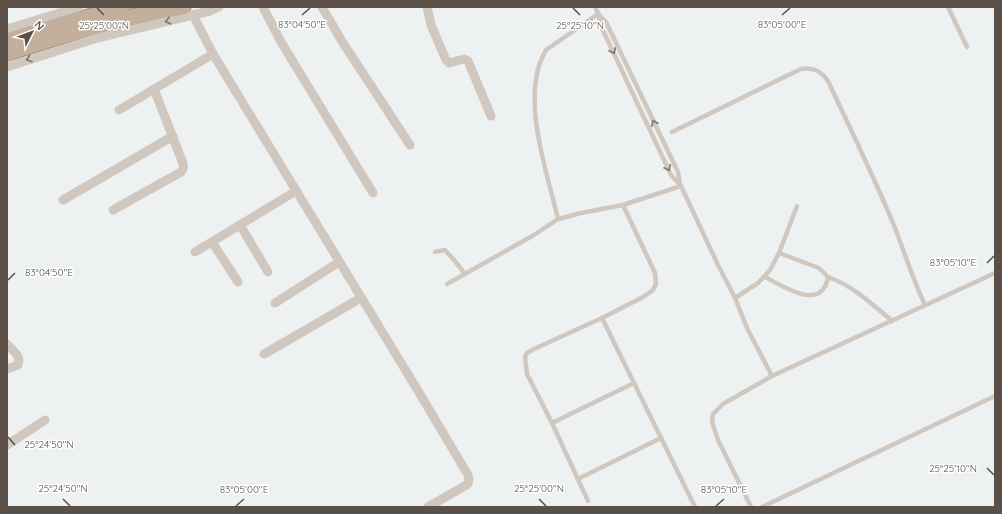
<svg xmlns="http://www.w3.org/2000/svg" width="1002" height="514" viewBox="0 0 1002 514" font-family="Quicksand,sans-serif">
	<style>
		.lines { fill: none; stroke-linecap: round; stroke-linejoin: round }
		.trunk-casing { stroke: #a78d73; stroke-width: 17 }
		.service { stroke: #d0c7bf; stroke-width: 4.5 }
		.minor { stroke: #d0c7bf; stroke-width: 9 }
		.trunk { stroke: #c4af9c; stroke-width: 15 }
		.oneway { stroke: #7e746b }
		.ticks { fill: none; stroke: #5b5047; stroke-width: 1.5 }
		.ticks-label { font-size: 10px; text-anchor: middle; fill: #5b5047; stroke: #fff; stroke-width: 3; stroke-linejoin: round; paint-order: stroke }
	</style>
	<rect width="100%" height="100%" fill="#eef1f1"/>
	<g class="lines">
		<defs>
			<g id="trunk">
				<polyline points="7,41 122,7"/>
				<path d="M 7,53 C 65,35 123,16 183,7"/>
			</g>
		</defs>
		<use href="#trunk" class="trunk-casing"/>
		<g class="service">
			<polyline points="595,7 599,15 606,22 678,172 680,184"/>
			<polyline points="948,7 967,47"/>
			<polyline points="599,15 600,24 671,175 681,186 718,265 735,298 747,328 772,376"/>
			<path d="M 672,132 L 801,69 C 813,67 821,71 828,81 C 850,128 873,175 893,223 C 904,250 912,278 925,305"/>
			<path d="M 558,219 C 547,172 519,95 546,50 L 598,14"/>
			<polyline points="435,252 445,250 454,260 465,274"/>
			<path d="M 765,277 C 783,286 822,313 828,277 L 819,268 L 779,253"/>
			<path d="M 828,277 C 853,286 871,303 892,321"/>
			<polyline points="447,284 534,235 558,219 581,213 623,205 681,186"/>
			<polyline points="735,298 758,283 770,270 779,253 797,206"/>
			<polyline points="602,318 695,507"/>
			<polyline points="552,423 634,383"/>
			<polyline points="578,479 661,438"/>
			<polyline points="588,501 552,423 527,374 525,357 527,353 534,349 602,318 643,297 653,290 656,284 655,273 623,205"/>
			<polyline points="751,507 718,440 712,422 713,414 723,404 772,376 995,273"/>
			<polyline points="762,507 995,396"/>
		</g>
		<g class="minor">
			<polyline points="263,7 281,42 373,193"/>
			<polyline points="322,7 343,43 410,145"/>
			<polyline points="427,7 431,25 446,60 449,63 464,59 468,61 491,116"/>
			<polyline points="193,15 213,54 417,389 468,475 469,480 468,484 428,507"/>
			<polyline points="7,29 79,7"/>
			<polyline points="7,67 97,38 210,11 219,7"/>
			<polyline points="119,110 213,54"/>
			<polyline points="63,200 173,136"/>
			<path d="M 113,210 L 181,172 C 184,168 184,166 182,161 L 154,89"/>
			<polyline points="240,225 268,272"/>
			<polyline points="212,242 238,282"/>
			<polyline points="195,252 296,191"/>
			<polyline points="275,303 339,262"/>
			<path d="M 7,344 C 12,351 22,355 18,365 L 7,369"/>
			<polyline points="264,354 361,298"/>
			<polyline points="7,445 45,420"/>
		</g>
		<use href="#trunk" class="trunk"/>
	</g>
	<defs><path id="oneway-chevron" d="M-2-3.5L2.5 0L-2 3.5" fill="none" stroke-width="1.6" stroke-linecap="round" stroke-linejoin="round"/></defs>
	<g class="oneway">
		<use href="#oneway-chevron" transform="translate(168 21) rotate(167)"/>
		<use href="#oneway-chevron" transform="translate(613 51) rotate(65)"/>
		<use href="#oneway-chevron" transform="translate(29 59) rotate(162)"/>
		<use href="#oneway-chevron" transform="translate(654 123) rotate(-116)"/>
		<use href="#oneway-chevron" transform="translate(668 168) rotate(64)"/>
	</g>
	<path class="ticks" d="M 97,8 L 104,15M 573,8 L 580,15M 302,15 L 310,8M 782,15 L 790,8M 987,263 L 994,256M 8,280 L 15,273M 8,437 L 15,445M 987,468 L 994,475M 63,499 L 70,506M 539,499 L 546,506M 236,506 L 244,499M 716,506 L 724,499"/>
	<g class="ticks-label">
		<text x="302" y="28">83°04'50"E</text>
		<text x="782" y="28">83°05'00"E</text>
		<text x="104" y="29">25°25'00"N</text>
		<text x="580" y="29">25°25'10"N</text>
		<text x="953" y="266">83°05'10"E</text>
		<text x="49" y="276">83°04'50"E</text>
		<text x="49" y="448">25°24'50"N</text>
		<text x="953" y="472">25°25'10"N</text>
		<text x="63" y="492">25°24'50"N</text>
		<text x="539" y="492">25°25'00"N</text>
		<text x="244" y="493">83°05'00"E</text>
		<text x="724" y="493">83°05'10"E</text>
	</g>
	<rect width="1002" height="514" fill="none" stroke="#5b5047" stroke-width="16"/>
	<g transform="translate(32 32) rotate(48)" stroke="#ffffff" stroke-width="3" paint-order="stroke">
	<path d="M0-3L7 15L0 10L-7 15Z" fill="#5b5047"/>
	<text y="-6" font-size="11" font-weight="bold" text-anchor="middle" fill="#5b5047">N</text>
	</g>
</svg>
